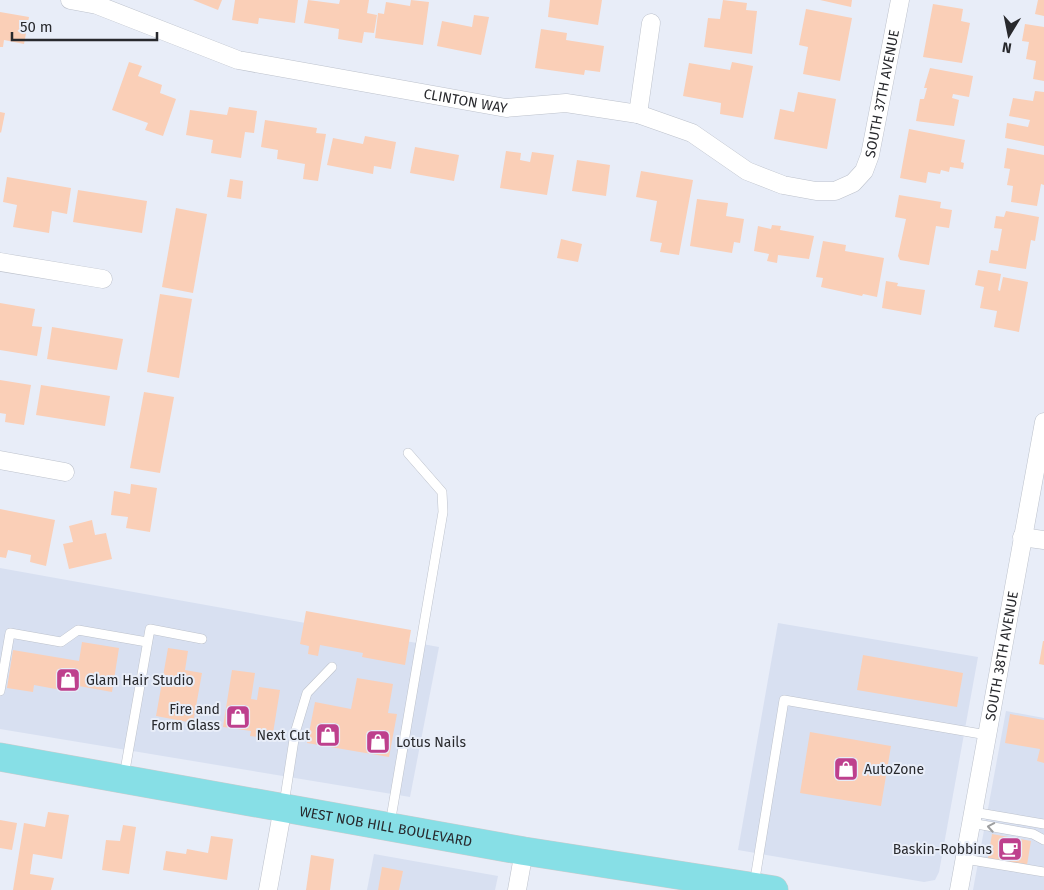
<svg xmlns="http://www.w3.org/2000/svg" width="1044" height="890" viewBox="0 0 1044 890" font-family="'Fira Sans',sans-serif">
	<style>
		.built { fill: #d8e0f1 }
		.building { fill: #facfb7 }
		.lines { fill: none; stroke-linecap: round; stroke-linejoin: round }
		.lane-casing { stroke: #bdc2cc; stroke-width: 10 }
		.street-casing { stroke: #bdc2cc; stroke-width: 19 }
		.primary-casing { stroke: #cbcccd; stroke-width: 29 }
		.lane { stroke: #fff; stroke-width: 9 }
		.street { stroke: #fff; stroke-width: 18 }
		.primary { stroke: #87dfe6; stroke-width: 28 }
		.oneway { stroke: #9e9fa0 }
		.labels { text-anchor: middle; stroke-width: 4; stroke-linejoin: round; paint-order: stroke }
		.street-label { font-size: 14px; fill: #28292d; stroke: #e8edf8 }
		.poi-label { font-size: 14px; fill: #28292d; stroke: #e8edf8; text-anchor: start }
	</style>
	<rect width="100%" height="100%" fill="#e8edf8"/>
	<g class="built">
		<polygon points="0,568 439,647 410,797 0,729"/>
		<polygon points="778,623 978,657 939,872 935,880 924,882 738,850"/>
		<polygon points="1006,711 1044,718 1044,890 973,890"/>
		<polygon points="374,854 498,876 495,890 367,890"/>
	</g>
	<g class="building">
		<polygon points="193,0 222,0 218,10"/>
		<polygon points="235,0 298,0 295,23 259,18 258,24 232,20"/>
		<polygon points="308,0 339,4 340,0 369,0 367,13 377,15 374,33 364,32 362,43 338,39 339,29 304,23"/>
		<polygon points="411,0 429,2 423,45 375,38 378,13 384,14 386,2 410,6"/>
		<polygon points="550,0 602,0 598,25 548,17"/>
		<polygon points="723,0 747,3 746,10 757,11 752,54 704,47 708,18 720,19"/>
		<polygon points="820,0 852,0 851,7"/>
		<polygon points="1038,0 1044,0 1044,16 1035,14"/>
		<polygon points="933,4 963,9 961,21 970,23 962,63 923,57"/>
		<polygon points="806,9 852,18 840,81 803,74 808,47 799,45"/>
		<polygon points="0,12 29,17 24,44 4,40 3,47 0,47"/>
		<polygon points="474,15 489,17 481,55 437,46 442,21 472,27"/>
		<polygon points="1025,24 1044,27 1044,81 1033,79 1036,61 1026,59 1029,42 1022,41"/>
		<polygon points="541,29 567,33 566,40 604,46 600,72 585,70 584,75 535,68"/>
		<polygon points="129,62 142,66 138,76 162,85 160,93 176,99 163,136 145,130 148,123 112,110"/>
		<polygon points="732,62 753,66 743,118 720,114 721,103 683,96 689,63 730,70"/>
		<polygon points="930,68 973,76 969,97 953,94 952,98 959,100 954,126 916,121 920,99 924,99 927,88 924,88"/>
		<polygon points="1035,91 1044,92 1044,146 1005,138 1007,123 1028,127 1030,120 1009,116 1013,98 1033,101"/>
		<polygon points="798,92 836,99 827,149 774,139 780,109 794,112"/>
		<polygon points="229,107 257,111 254,133 245,132 241,158 211,153 213,140 186,135 190,110 227,115"/>
		<polygon points="0,112 5,113 1,133 0,132"/>
		<polygon points="265,120 317,128 316,133 326,134 318,181 303,179 305,164 277,159 278,150 261,147"/>
		<polygon points="909,129 965,140 961,162 964,163 963,169 950,167 949,172 941,170 940,174 928,172 926,183 900,178"/>
		<polygon points="365,136 396,142 391,169 374,166 373,174 327,165 333,138 363,144"/>
		<polygon points="415,147 459,155 454,181 410,173"/>
		<polygon points="1007,148 1044,155 1044,185 1041,184 1037,206 1011,202 1013,186 1007,185 1010,169 1004,168"/>
		<polygon points="506,151 521,153 520,160 530,162 532,152 554,155 547,195 500,188"/>
		<polygon points="577,160 610,165 606,196 572,191"/>
		<polygon points="641,171 693,180 679,255 660,252 662,243 650,241 657,201 636,197"/>
		<polygon points="7,177 71,188 67,214 52,211 49,233 13,227 17,205 3,202"/>
		<polygon points="230,179 243,181 241,199 227,197"/>
		<polygon points="78,190 147,201 142,233 73,222"/>
		<polygon points="899,195 941,202 940,208 952,210 949,228 936,226 929,265 900,260 898,256 906,219 895,217"/>
		<polygon points="697,199 728,203 726,216 744,219 740,243 734,242 732,253 690,246"/>
		<polygon points="176,208 207,214 193,293 162,287"/>
		<polygon points="1006,211 1039,217 1035,241 1031,240 1026,269 989,263 991,250 998,251 1002,229 994,228 996,216 1004,217"/>
		<polygon points="772,225 781,226 780,230 814,236 809,259 778,255 777,263 767,261 769,254 754,251 758,226 771,229"/>
		<polygon points="561,239 582,244 578,262 557,258"/>
		<polygon points="823,241 846,245 845,251 884,258 877,297 863,294 862,296 821,287 823,278 816,277"/>
		<polygon points="978,270 1001,274 998,290 1000,291 1003,277 1028,282 1019,332 994,327 997,311 980,308 984,287 975,285"/>
		<polygon points="886,281 898,283 897,286 925,290 921,315 882,308"/>
		<polygon points="160,294 192,299 179,378 147,372"/>
		<polygon points="0,303 35,309 32,326 42,327 37,356 0,350"/>
		<polygon points="52,327 123,339 117,370 47,359"/>
		<polygon points="0,380 31,385 24,425 5,422 6,414 0,413"/>
		<polygon points="41,385 110,396 105,426 36,415"/>
		<polygon points="144,392 174,397 160,473 130,468"/>
		<polygon points="131,484 157,488 150,532 126,528 128,517 111,515 114,491 130,494"/>
		<polygon points="0,509 55,520 46,566 30,562 31,555 8,550 6,558 0,557"/>
		<polygon points="92,520 95,535 106,533 112,559 69,569 63,544 73,542 69,526"/>
		<polygon points="306,611 411,630 405,665 362,657 363,653 320,645 318,656 308,654 309,646 300,644"/>
		<polygon points="1043,641 1044,641 1044,665 1039,664"/>
		<polygon points="82,642 119,648 112,692 62,683 61,690 34,685 33,692 7,688 13,650 79,661"/>
		<polygon points="168,648 188,651 185,670 202,673 193,723 156,716"/>
		<polygon points="863,655 963,673 957,707 857,690"/>
		<polygon points="232,670 255,673 251,699 257,700 259,687 280,690 272,739 250,736 251,731 223,727"/>
		<polygon points="357,678 393,684 388,713 397,714 389,757 307,743 315,702 351,709"/>
		<polygon points="1010,714 1044,720 1044,763 1037,761 1040,749 1005,743"/>
		<polygon points="810,732 891,746 881,806 800,793"/>
		<polygon points="48,812 69,815 62,859 33,854 30,874 54,878 51,890 13,890 24,823 45,827"/>
		<polygon points="0,820 17,823 12,850 0,848"/>
		<polygon points="123,825 136,827 129,874 102,870 106,840 120,841"/>
		<polygon points="992,834 1031,841 1027,865 988,858"/>
		<polygon points="211,836 233,839 227,880 163,870 166,851 186,854 187,849 208,853"/>
		<polygon points="311,855 334,859 330,890 306,890"/>
		<polygon points="382,867 403,871 399,890 378,890"/>
	</g>
	<g class="lines">
		<defs>
			<g id="lane">
				<polyline points="0,691 10,633 61,642 78,630 147,642"/>
				<polyline points="124,776 150,629 202,639"/>
				<polyline points="284,804 295,733 307,693 332,667"/>
				<polyline points="973,812 1044,824"/>
				<polyline points="971,823 1033,834 1044,840"/>
				<polyline points="390,824 443,512 442,492 408,453"/>
				<polyline points="965,859 1044,872"/>
				<polyline points="754,885 784,700 987,735"/>
			</g>
			<g id="street">
				<path id="s1" d="M 70,0 L 97,5 L 238,60 L 506,108 L 566,103 L 638,114 L 692,133 L 747,171 L 783,185 L 816,191 L 835,191 L 853,183 L 864,171 L 870,155 L 900,0"/>
				<polyline points="638,114 651,23"/>
				<polyline points="0,262 103,279"/>
				<polyline points="0,460 65,472"/>
				<polyline points="1022,537 1044,540"/>
				<polyline points="268,890 283,807"/>
				<polyline points="517,890 524,851"/>
				<path id="s2" d="M 959,890 L 1044,422"/>
			</g>
			<g id="primary">
				<path id="s3" d="M 0,757 L 524,851 L 774,890"/>
			</g>
		</defs>
		<use href="#lane" class="lane-casing"/>
		<use href="#street" class="street-casing"/>
		<use href="#primary" class="primary-casing"/>
		<use href="#lane" class="lane"/>
		<use href="#street" class="street"/>
		<use href="#primary" class="primary"/>
	</g>
	<defs><path id="oneway-chevron" d="M-2-3.5L2.5 0L-2 3.5" fill="none" stroke-width="1.6" stroke-linecap="round" stroke-linejoin="round" transform="scale(1.25)"/></defs>
	<use class="oneway" href="#oneway-chevron" transform="translate(991 827) rotate(-170)"/>
	<defs>
		<symbol id="shop-square" viewBox="-11 -11 22 22"><rect x="-9" y="-9" width="18" height="18" rx="4" fill="#be408d" stroke="#e8edf8"/><path d="M-5-2.5h2.3a2.7 3.5 0 0 1 5.4 0H5L5.5 6h-11ZM-1.5-2.5h3a1.5 2.3 0 0 0-3 0Z" fill="#fff"/></symbol>
		<symbol id="cafe-square" viewBox="-11 -11 22 22"><rect x="-9" y="-9" width="18" height="18" rx="4" fill="#be408d" stroke="#e8edf8"/><path d="M-5.5-4.5H6V0H3Q3 3.5 0 3.5H-2.5Q-5.5 3.5-5.5 0ZM3-3.2v2h1.7v-2ZM-6 4.5H4V6H-6Z" fill="#fff"/></symbol>
	</defs>
	<g fill-rule="evenodd">
		<use href="#shop-square" x="54" y="666" width="28" height="28"/>
		<use href="#shop-square" x="224" y="703" width="28" height="28"/>
		<use href="#shop-square" x="314" y="721" width="28" height="28"/>
		<use href="#shop-square" x="364" y="728" width="28" height="28"/>
		<use href="#shop-square" x="832" y="755" width="28" height="28"/>
		<use href="#cafe-square" x="996" y="835" width="28" height="28"/>
	</g>
	<g class="labels">
		<g class="street-label">
			<text dy="5" stroke="none"><textPath href="#s1" startOffset="915">SOUTH 37TH AVENUE</textPath></text>
			<text dy="5" stroke="none"><textPath href="#s1" startOffset="410">CLINTON WAY</textPath></text>
			<text dy="5" stroke="none"><textPath href="#s2" startOffset="238">SOUTH 38TH AVENUE</textPath></text>
			<text dy="5" stroke="none"><textPath href="#s3" startOffset="392">WEST NOB HILL BOULEVARD</textPath></text>
		</g>
		<g class="poi-label">
			<text x="86" y="685">Glam Hair Studio</text>
			<text x="220" y="714" text-anchor="end">Fire and<tspan x="220" dy="16">Form Glass</tspan></text>
			<text x="310" y="740" text-anchor="end">Next Cut</text>
			<text x="396" y="747">Lotus Nails</text>
			<text x="864" y="774">AutoZone</text>
			<text x="992" y="854" text-anchor="end">Baskin-Robbins</text>
		</g>
	</g>
	<g transform="translate(1009 35) rotate(190)" stroke="#e8edf8" stroke-width="4" paint-order="stroke">
	<path d="M0-4L9 19L0 12L-9 19Z" fill="#28292d"/>
	<text y="-8" font-size="14" font-weight="bold" text-anchor="middle" fill="#28292d">N</text>
	</g>
	<path d="M12 32v8h145v-8" fill="none" stroke="#28292d" stroke-width="2.5"/>
	<text x="20" y="32" font-size="15" fill="#28292d" stroke="#e8edf8" stroke-width="4" paint-order="stroke">50 m</text>
</svg>
